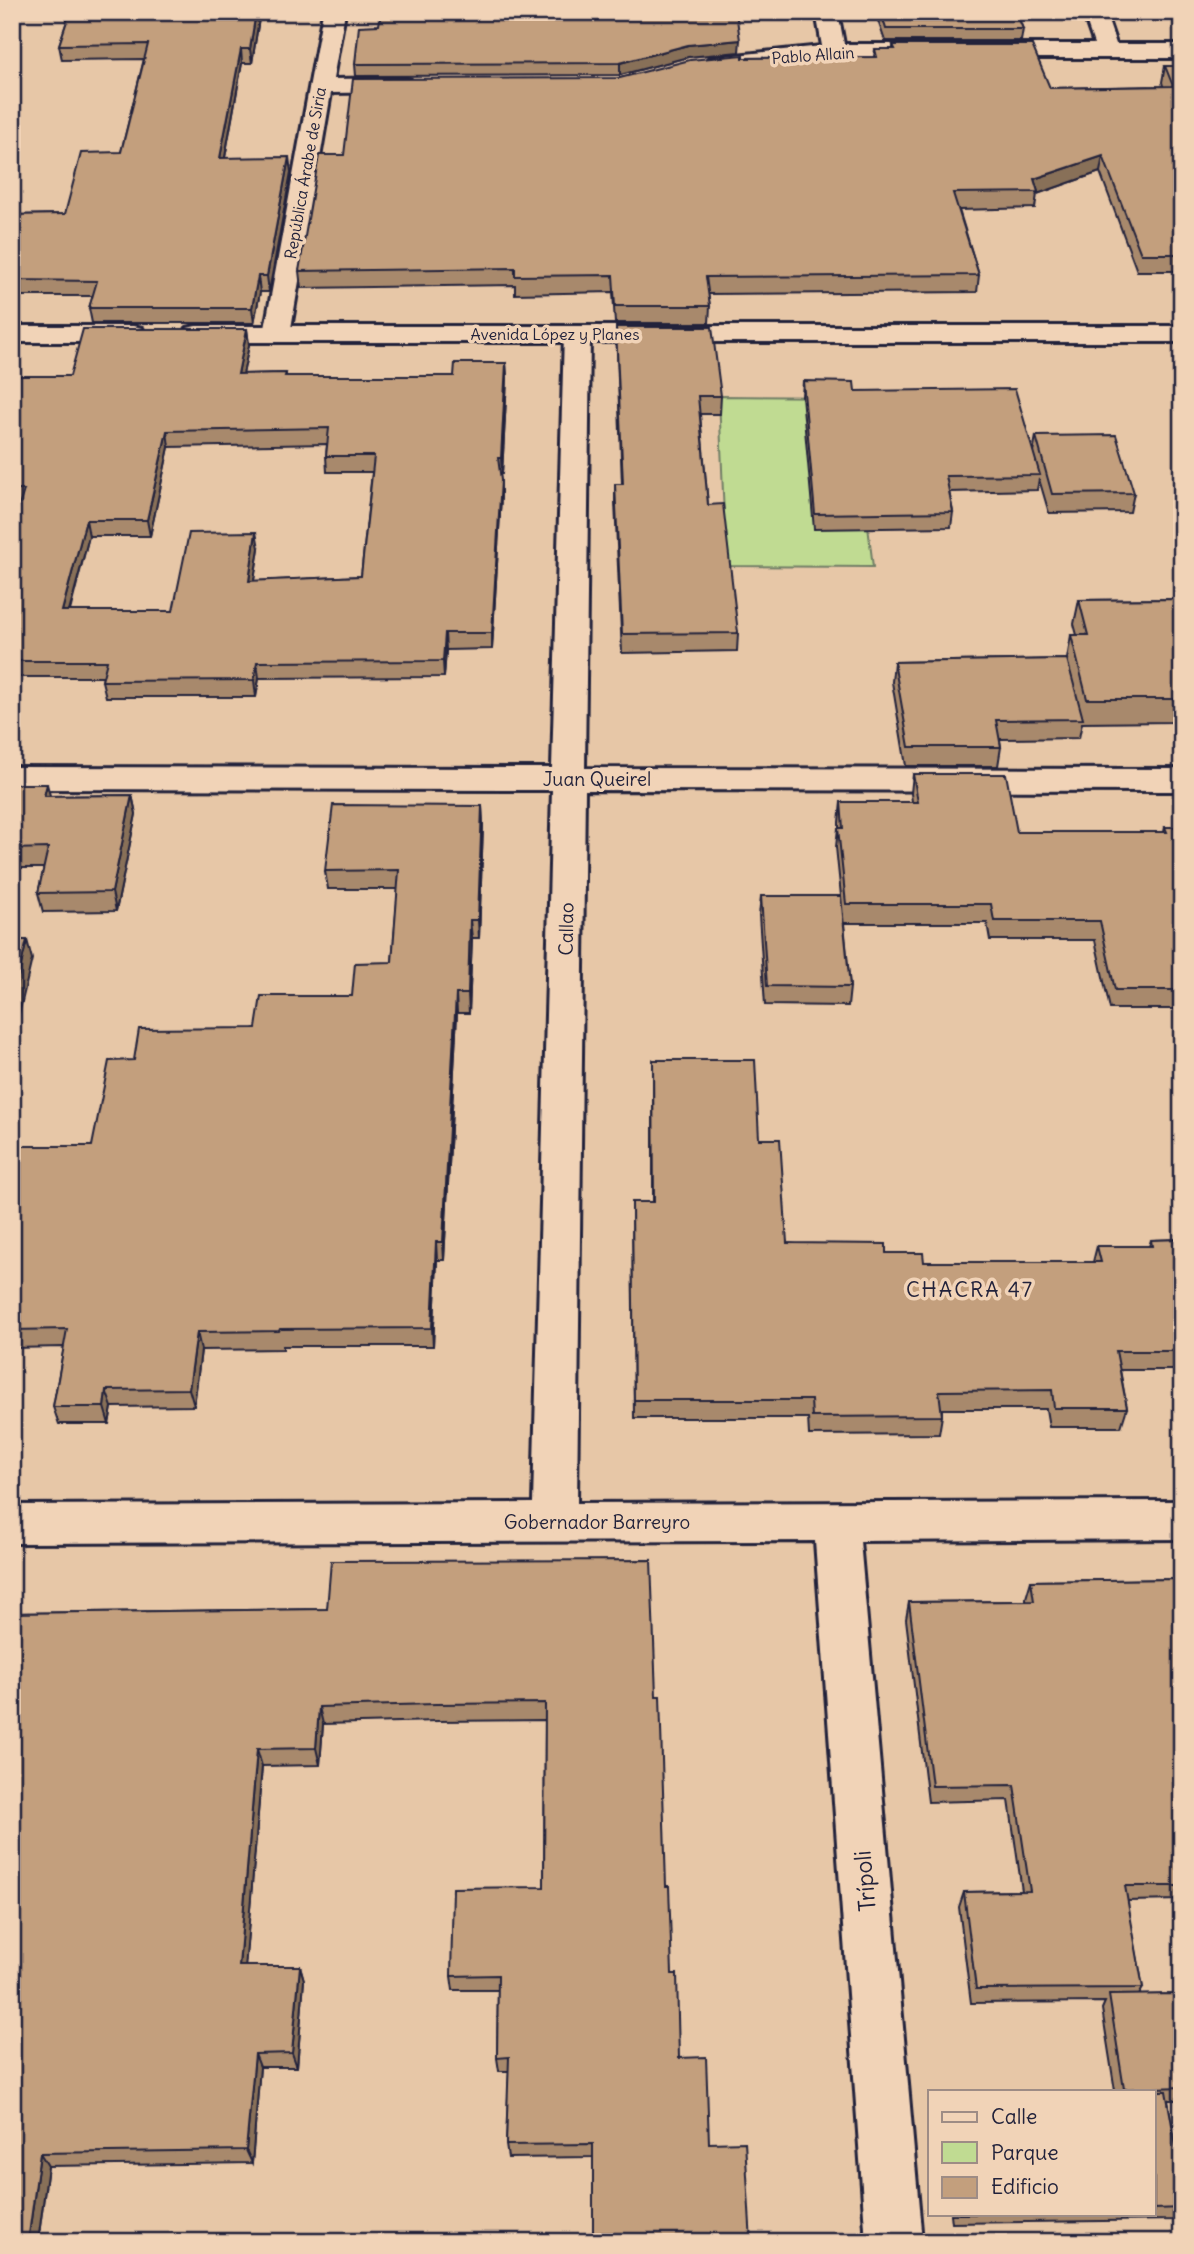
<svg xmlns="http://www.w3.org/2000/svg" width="1194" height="2254" viewBox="0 0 1194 2254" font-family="Delius,sans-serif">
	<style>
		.green { fill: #c0db92; stroke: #717e66; stroke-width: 2 }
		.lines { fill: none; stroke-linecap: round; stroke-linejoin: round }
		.street-casing { stroke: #22223b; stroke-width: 6 }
		.primary-casing { stroke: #22223b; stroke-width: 6 }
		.street { fill: #f1d3b7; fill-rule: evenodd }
		.primary { fill: #f1d3b7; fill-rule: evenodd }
		.wall { fill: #a8896c; stroke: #22223b; stroke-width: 2; fill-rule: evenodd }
		.shaded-wall { fill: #886f58; stroke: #22223b; stroke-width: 2 }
		.building { fill: #c39f7d; stroke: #22223b; stroke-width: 2; fill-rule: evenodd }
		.labels { text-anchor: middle; stroke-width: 7; stroke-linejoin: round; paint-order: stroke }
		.far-street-label { font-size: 16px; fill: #22223b; stroke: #f1d3b7 }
		.street-label { font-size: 19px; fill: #22223b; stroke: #f1d3b7 }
		.neighbourhood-label { font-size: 21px; letter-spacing: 2px; fill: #22223b; stroke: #f1d3b7 }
		.near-street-label { font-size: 23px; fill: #22223b; stroke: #f1d3b7 }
	</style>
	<rect width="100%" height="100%" fill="#e7c7a7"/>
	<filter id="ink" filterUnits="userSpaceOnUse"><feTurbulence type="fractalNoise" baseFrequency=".0143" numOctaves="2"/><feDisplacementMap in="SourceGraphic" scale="14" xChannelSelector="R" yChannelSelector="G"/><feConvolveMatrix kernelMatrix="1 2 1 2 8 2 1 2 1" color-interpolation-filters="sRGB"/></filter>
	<g filter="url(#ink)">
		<polygon class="green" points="719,396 852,397 873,567 726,566"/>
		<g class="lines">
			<defs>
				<g id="street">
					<polygon points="323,12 345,12 333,79 403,78 411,80 414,85 411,90 403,92 331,93 290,334 286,340 277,342 268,340 264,334"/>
					<polygon points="816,12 838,12 844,44 1094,44 1083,12 1105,12 1116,44 1182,44 1182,58 834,58 716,71 708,69 705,64 708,59 716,57 822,46"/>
					<polygon points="577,326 586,328 590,334 585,768 1182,769 1182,791 585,790 577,1503 1182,1501 1182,1539 860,1541 922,2242 866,2242 815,1541 12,1543 12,1505 533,1503 552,790 12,789 12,767 552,768 564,334 568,328"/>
				</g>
				<g id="primary">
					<polygon points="12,326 133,326 142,328 146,334 142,340 133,342 12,342"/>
					<polygon points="196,326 1182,326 1182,342 196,342 187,340 183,334 187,328"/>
				</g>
			</defs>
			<use href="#street" class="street-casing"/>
			<use href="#primary" class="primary-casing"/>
			<use href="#street" class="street"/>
			<use href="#primary" class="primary"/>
		</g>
		<g class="wall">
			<polygon points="70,12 260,12 252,63 242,63 225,158 291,172 269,292 260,292 254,323 92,323 89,308 93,296 12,296 12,215 65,214 121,152 144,59 62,60 59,45"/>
			<polygon points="875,12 1016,12 1023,29 1021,41 885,41"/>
			<polygon points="379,25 739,52 688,57 620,75 356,76 355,64"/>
			<polygon points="893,45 1050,88 1163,86 1162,82 1165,66 1182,66 1182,271 1137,271 1100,172 1037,194 1035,208 959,210 979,275 977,292 708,294 710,306 709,323 615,323 613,292 515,294 515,285 301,288 299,271 344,155 620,78 743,58 874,57 875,49 893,49"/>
			<polygon points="616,327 721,396 720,414 700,414 708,505 738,633 737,651 622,653 615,502 615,484 622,484"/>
			<path d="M 247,329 L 249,345 L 243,374 L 286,373 L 286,376 L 454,376 L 506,363 L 507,378 L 502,474 L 500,474 L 501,496 L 492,649 L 446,650 L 444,677 L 259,678 L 256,697 L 106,697 L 102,681 L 103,677 L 12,677 L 12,529 L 19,506 L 12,506 L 12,386 L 70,376 ZM 327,444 L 326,456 L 327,472 L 372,472 L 361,576 L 254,581 L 259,548 L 173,611 L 70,611 L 89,536 L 150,536 L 169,447 Z"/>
			<polygon points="1178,355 1182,355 1182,390 1175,371"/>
			<polygon points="803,381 855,391 1033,452 1036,436 1134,493 1130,512 1049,513 1039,479 1037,490 949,492 953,512 951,527 814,529 802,396"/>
			<polygon points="1182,599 1182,717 1174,717 1173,722 1082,723 1079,738 1000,739 1001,747 998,766 906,766 892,682 894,662 1067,659 1071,635 1077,635 1074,624 1079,600"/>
			<polygon points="913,774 1017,832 1164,832 1165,827 1182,827 1182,968 1180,968 1182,977 1182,1001 1179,1009 1110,1009 1095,940 990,940 987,923 844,923 850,987 848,1006 765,1005 759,915 761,896 841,896 836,847 838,828 839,828 839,822 841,802 912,802 911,793"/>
			<polygon points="12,784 50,796 132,795 136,814 116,911 43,912 38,893 44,868 12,868"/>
			<polygon points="482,806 483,825 479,938 472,938 469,1013 457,1013 444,1260 437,1260 433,1346 283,1346 283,1349 201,1350 194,1406 112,1407 109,1424 59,1424 53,1407 64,1347 12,1348 12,1146 92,1146 134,1060 256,1028 352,996 392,962 398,889 328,889 325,871"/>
			<polygon points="653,1060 759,1139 787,1243 886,1253 924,1262 1093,1262 1097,1246 1149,1246 1151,1240 1182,1239 1182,1370 1120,1370 1127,1408 1121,1427 1049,1427 1046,1409 942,1409 942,1416 939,1434 809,1435 808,1418 634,1418 632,1202 653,1202"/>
			<polygon points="651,1560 593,2157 508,2158 506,2145 509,2071 499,2071 497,2058 498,1990 453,1990 451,1976 544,1887 545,1720 438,1721 323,1724 320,1765 262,1766 245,1966 300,1966 304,1980 297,2067 260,2067 252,2163 48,2166 38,2242 12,2242 12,1613 327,1609"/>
			<polygon points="1182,1579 1182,1900 1127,1901 1143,1988 1139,1995 1182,1994 1182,2100 1168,2100 1182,2181 1182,2215 1178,2220 952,2223 951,2214 1154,2214 1154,2091 1115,2091 1102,2009 1105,2002 971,2003 959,1907 964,1892 1022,1891 1009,1800 928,1802 906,1619 909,1602 1026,1601 1026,1598 1031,1581"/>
		</g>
		<g class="shaded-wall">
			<polygon points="256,12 260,12 252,63 250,49"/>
			<polygon points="740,40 739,52 688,57 620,75 620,63 688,45"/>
			<polygon points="241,49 242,63 222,173 220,158"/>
			<polygon points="1103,156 1100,172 1037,194 1038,192 1034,179"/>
			<polygon points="289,157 291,172 269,292 267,276"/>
			<polygon points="258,276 260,292 254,323 252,308"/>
			<polygon points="247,329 249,345 240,389 238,374"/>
			<polygon points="506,363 507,378 502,474 501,458"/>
			<polygon points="167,431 169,447 150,536 147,520"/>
			<polygon points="501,480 501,496 492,649 492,633"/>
			<polygon points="86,520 89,536 65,627 62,611"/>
			<polygon points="256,532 259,548 251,598 249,581"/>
			<polygon points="445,633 446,650 444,677 443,661"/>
			<polygon points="257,662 259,678 256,697 254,680"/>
			<polygon points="47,784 52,803 44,796"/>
			<polygon points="132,795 136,814 116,911 112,892"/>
			<polygon points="482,806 483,825 479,938 478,920"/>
			<polygon points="470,920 472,938 469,1013 468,994"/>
			<polygon points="27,940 32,959 12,1044 12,1002"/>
			<polygon points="456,994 457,1013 444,1260 443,1242"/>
			<polygon points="436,1242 437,1260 433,1346 432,1328"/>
			<polygon points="197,1332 201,1350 194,1406 189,1389"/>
			<polygon points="106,1390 112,1407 109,1424 104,1407"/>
			<polygon points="319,1707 323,1724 320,1765 316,1748"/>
			<polygon points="257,1749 262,1766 244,1981 239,1966"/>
			<polygon points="300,1966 304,1980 297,2067 292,2053"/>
			<polygon points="255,2054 260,2067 252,2163 246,2150"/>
			<polygon points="40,2153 48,2166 38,2242 28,2242"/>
		</g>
		<g class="building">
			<polygon points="70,12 256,12 250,49 241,49 220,158 289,157 267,276 258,276 252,308 89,308 97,281 12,280 12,215 65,214 81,153 121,152 148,44 59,45"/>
			<polygon points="381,12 736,12 740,40 688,45 620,63 355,64 359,26 379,25"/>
			<polygon points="881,12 1016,12 1023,29 886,29"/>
			<polygon points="893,45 1032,45 1050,88 1173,86 1165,66 1182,66 1182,254 1141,254 1103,156 1034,179 1038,192 953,193 979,275 706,277 710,306 615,306 613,275 515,276 515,268 299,271 319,155 344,155 353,79 620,78 690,60 743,55 743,58 877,57 875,49 895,49"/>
			<polygon points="616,327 712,327 721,396 698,396 708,505 723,504 738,633 622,634 615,484 623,484"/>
			<path d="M 83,329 L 247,329 L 238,374 L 286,373 L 285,376 L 454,376 L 455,363 L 506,363 L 501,458 L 498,458 L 501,480 L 492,633 L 445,633 L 443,661 L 257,662 L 254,680 L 102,681 L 107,661 L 12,661 L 12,529 L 24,490 L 12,490 L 12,386 L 14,386 L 17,376 L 70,376 ZM 329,428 L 326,456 L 374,456 L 361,576 L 249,581 L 256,532 L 189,533 L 173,611 L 62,611 L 86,520 L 147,520 L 167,431 Z"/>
			<polygon points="803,381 854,382 855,391 1015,389 1040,475 946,476 953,512 815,514"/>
			<polygon points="1116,435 1134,493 1052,494 1036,436"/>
			<polygon points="1182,599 1182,694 1178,694 1179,699 1087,699 1071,635 1088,635 1079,600"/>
			<polygon points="1067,659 1083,719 996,720 1001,747 909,747 894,662"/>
			<polygon points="913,774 1006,774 1017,832 1167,832 1165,827 1182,827 1182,949 1175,949 1182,977 1182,990 1115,990 1100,921 994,921 991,904 846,904 838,828 843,828 841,802 918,802"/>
			<polygon points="12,784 47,784 44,796 132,795 112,892 38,893 48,848 12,849"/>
			<polygon points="333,805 482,806 478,920 470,920 468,994 456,994 443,1242 436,1242 432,1328 280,1329 279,1331 197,1332 189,1389 106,1390 104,1407 53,1407 67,1329 12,1330 12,1146 92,1146 109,1061 134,1060 139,1029 256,1028 261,996 352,996 355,963 392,962 399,870 325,871"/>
			<polygon points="761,896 841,896 850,987 767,986"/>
			<polygon points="12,940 27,940 12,1002"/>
			<polygon points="653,1060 755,1060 759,1139 780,1139 787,1243 886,1244 886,1253 923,1253 924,1262 1101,1262 1097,1246 1152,1246 1151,1240 1182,1239 1182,1351 1116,1351 1127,1408 1054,1408 1052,1390 939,1391 942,1416 812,1417 811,1400 634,1400 632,1202 654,1202"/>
			<polygon points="651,1560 656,1696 660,1696 666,1886 669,1886 672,1974 677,1974 679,2058 706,2057 709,2143 745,2142 751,2242 593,2242 593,2144 506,2145 509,2057 497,2058 498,1975 451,1976 453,1888 544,1887 545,1703 436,1704 319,1707 316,1748 257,1749 239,1966 300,1966 292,2053 255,2054 246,2150 40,2153 28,2242 12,2242 12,1613 327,1609 331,1561"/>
			<polygon points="1182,1579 1182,1886 1125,1886 1143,1988 976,1989 964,1892 1030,1891 1014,1785 932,1786 909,1602 1034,1601 1031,1581"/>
			<polygon points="1182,1994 1182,2087 1124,2089 1109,1995"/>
			<polygon points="1119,2091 1166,2091 1182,2181 1182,2208 1154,2209 1154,2091"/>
		</g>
	</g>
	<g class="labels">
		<g class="far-street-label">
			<text transform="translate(813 55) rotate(-4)" y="6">Pablo Allain</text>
			<text transform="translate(305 173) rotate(-80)" y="6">República Árabe de Siria</text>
			<text x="555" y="340">Avenida López y Planes</text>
		</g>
		<g class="street-label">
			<text x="597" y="786">Juan Queirel</text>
			<text transform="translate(566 929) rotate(-89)" y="7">Callao</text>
			<text x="597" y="1529">Gobernador Barreyro</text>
		</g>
		<g class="neighbourhood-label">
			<text x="970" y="1297">CHACRA 47</text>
		</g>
		<g class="near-street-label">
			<text transform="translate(865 1881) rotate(-95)" y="8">Trípoli</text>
		</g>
	</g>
	<rect width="1194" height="2254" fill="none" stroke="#f1d3b7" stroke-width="42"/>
	<rect x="21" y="21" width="1152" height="2212" fill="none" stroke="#22223b" stroke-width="2.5" filter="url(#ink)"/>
	<rect x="928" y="2090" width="228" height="126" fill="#f1d3b7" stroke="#9e8c85" stroke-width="2"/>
	<rect x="942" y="2112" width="35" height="10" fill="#f1d3b7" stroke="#9e8c85" stroke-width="2"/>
	<text x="991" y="2124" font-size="21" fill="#22223b">Calle</text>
	<rect x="942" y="2142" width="35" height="21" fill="#c0db92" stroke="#9e8c85" stroke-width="2"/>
	<text x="991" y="2160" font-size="21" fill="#22223b">Parque</text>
	<rect x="942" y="2177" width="35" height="21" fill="#c39f7d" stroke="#9e8c85" stroke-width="2"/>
	<text x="991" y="2194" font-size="21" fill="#22223b">Edificio</text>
</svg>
